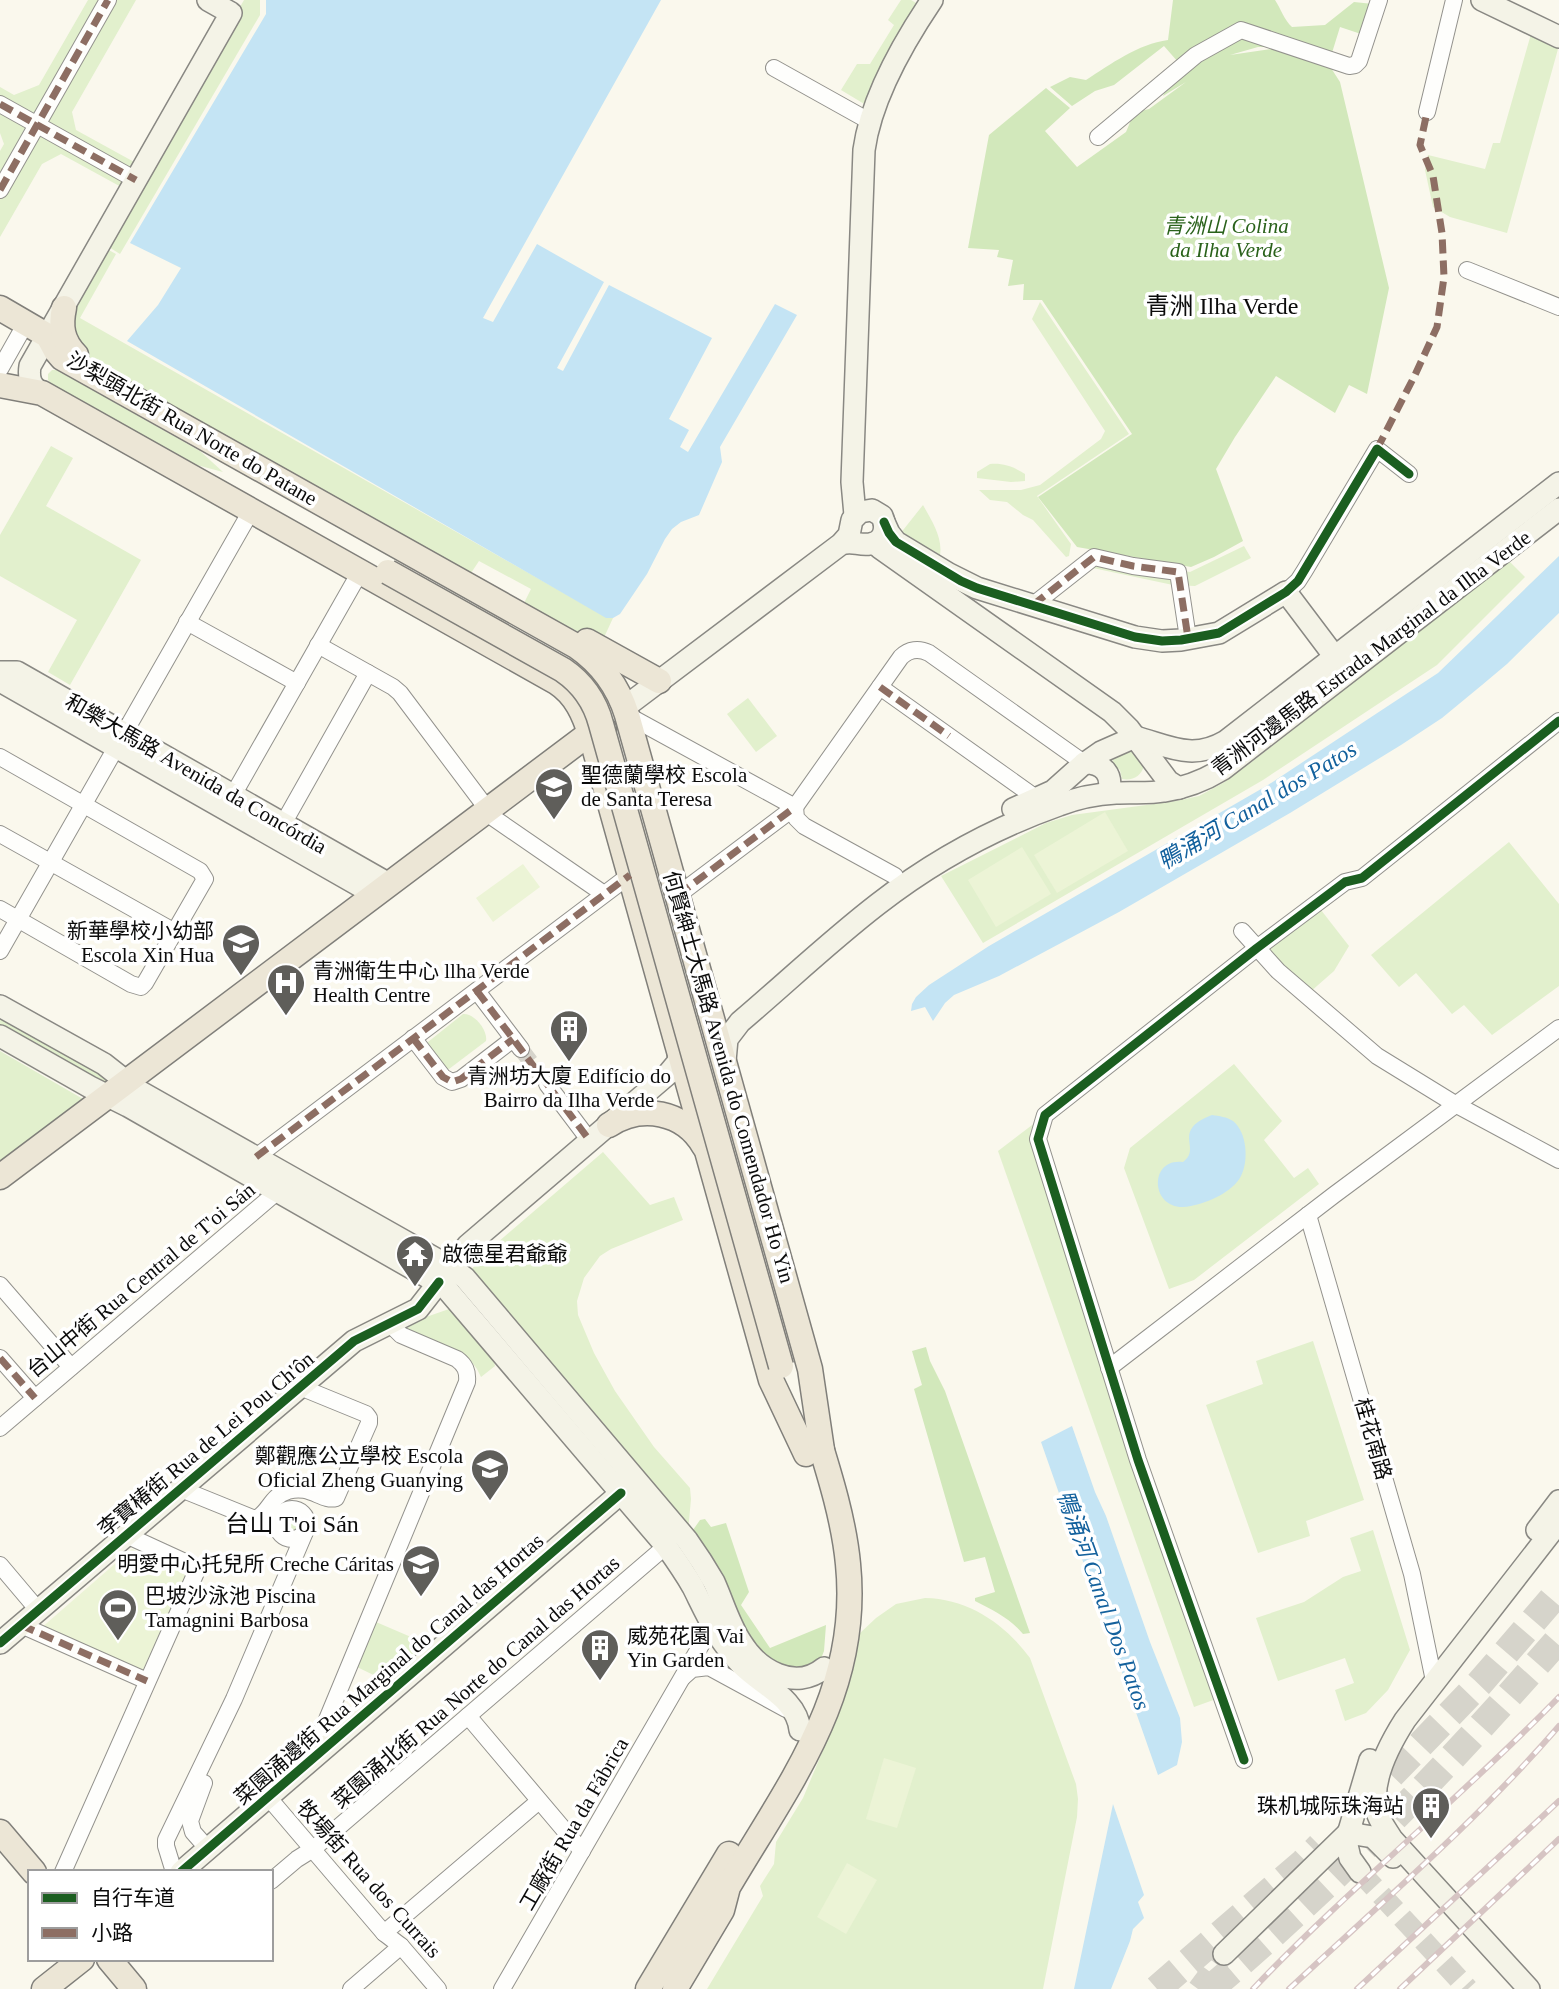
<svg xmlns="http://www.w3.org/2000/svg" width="1559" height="1989" viewBox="0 0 1559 1989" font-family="'Times New Roman','Noto Sans SC',serif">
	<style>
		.green { fill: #e2f0cd }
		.forest { fill: #d2e8bb }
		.pitch { fill: #ecf4d6 }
		.water { fill: #c4e4f4 }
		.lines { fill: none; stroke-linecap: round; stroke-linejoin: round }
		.street-tunnel { stroke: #d6d4cb; stroke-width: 16; stroke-dasharray: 16 8; stroke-linecap: butt }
		.secondary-tunnel { stroke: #d6d4cb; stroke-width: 21; stroke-dasharray: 21 10; stroke-linecap: butt }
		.highway-tunnel { stroke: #d6d4cb; stroke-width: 28; stroke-dasharray: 28 14; stroke-linecap: butt }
		.street-casing { stroke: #93928d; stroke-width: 18 }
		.secondary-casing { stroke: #898883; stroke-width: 24 }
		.primary-casing { stroke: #807f7a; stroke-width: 27 }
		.street { stroke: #fefefc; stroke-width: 16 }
		.secondary { stroke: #f4f3e7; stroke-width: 21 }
		.primary { stroke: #ece6d6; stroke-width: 24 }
		.rail-casing { stroke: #d6c4c3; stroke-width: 6 }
		.rail { stroke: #fff; stroke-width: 3.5; stroke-dasharray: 10; stroke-linecap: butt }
		.primary-bridge-casing { stroke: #807f7a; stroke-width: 27; stroke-linecap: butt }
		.primary-bridge { stroke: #ece6d6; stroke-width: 24 }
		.quiet { stroke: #8d6e63; stroke-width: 7; stroke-dasharray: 14 7; stroke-linecap: butt }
		.cycleway-casing { stroke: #fff; stroke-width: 13 }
		.cycleway { stroke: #1b5e20; stroke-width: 9 }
		.labels { text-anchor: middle; stroke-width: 7; stroke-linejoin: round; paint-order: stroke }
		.park-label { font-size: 21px; font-style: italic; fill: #2a621b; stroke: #fff }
		.street-label { font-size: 21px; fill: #0b0b0b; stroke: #fff }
		.poi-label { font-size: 21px; fill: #0b0b0b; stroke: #fff; text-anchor: start }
		.water-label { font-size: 23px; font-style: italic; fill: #13619d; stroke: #fff }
		.quarter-label { font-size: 24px; fill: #0b0b0b; stroke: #fff }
	</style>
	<rect width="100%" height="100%" fill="#faf8ed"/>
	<g class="green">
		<polygon points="88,0 136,0 72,112 76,130 136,163 123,188 61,154 42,164 0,237 0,151 4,144 0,133 0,87 14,95 39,85"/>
		<polygon points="244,0 260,0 260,15 120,254 104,244"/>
		<polygon points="901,0 911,0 918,4 866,105 841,90 857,64 870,64 894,25 888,20"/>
		<polygon points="1531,34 1558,49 1507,233 1450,217 1433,207 1425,170 1428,155 1485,169 1493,143 1500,143"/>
		<polygon points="105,248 116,254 80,318 606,617 613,618 601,644 524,603 531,589 479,561 469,576 79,354 70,311"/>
		<polygon points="1040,302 1129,434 1037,496 1071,544 1069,556 1066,557 1033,520 1023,515 1007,502 990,500 979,490 1021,490 1040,485 1101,439 1105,431 1032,319"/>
		<polygon points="52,370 57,370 200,451 223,472 193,464 51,384 48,380 48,374"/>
		<polygon points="51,446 73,458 46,506 141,560 70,685 48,672 77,620 0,576 0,535"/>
		<path d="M 990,464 C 1005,463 1013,467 1025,474 L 1025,481 L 1011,482 L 977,478 L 977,472 Z"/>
		<path d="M 923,505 C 933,523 946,542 938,563 L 900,534 Z"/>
		<polygon points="1244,546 1251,558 1195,586 1173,585 1088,567 1091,554 1190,572"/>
		<polygon points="1508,560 1525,577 1437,665 1263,780 983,943 941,876 1046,823 1072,815 1176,801 1199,796 1223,783 1253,761"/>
		<polygon points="748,698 777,736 756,752 727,714"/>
		<path d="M 1133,748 L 1144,766 C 1141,776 1133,781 1122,779 L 1120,770 L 1112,763 L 1115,754 Z"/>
		<polygon points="1509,842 1559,904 1559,986 1492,1035 1464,1005 1452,1014 1416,973 1399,987 1371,955"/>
		<polygon points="1321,910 1349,946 1334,971 1309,993 1265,951"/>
		<path d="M 463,1014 C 474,1013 488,1030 486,1041 L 449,1069 L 443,1068 L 427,1046 L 428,1042 Z"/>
		<polygon points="0,1015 112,1080 113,1090 0,1032"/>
		<polygon points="0,1051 83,1099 0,1164"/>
		<polygon points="1234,1064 1282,1121 1264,1140 1294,1178 1308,1168 1319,1184 1194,1280 1169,1289 1124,1168 1130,1148"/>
		<polygon points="1040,1119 1219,1698 1194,1707 998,1151"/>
		<polygon points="603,1152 650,1205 674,1197 683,1220 611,1249 600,1256 584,1278 577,1301 578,1315 594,1353 615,1391 654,1447 690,1488 691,1499 688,1532 472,1276 472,1269 484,1254"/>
		<polygon points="449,1309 493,1358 495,1366 481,1377 477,1369 471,1361 406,1329 409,1323"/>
		<polygon points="1313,1341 1364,1500 1306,1521 1310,1536 1258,1553 1206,1405 1263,1384 1256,1361"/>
		<circle cx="292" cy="1524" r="13"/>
		<polygon points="1373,1530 1410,1650 1388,1690 1366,1713 1345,1721 1335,1690 1354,1683 1345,1658 1278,1681 1256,1618 1304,1602 1343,1577 1361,1571 1350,1538"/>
		<path d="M 925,1598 C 969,1599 1005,1624 1030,1658 L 1076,1784 L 1078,1799 L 1077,1817 L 1043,1989 L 707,1989 L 763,1896 L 760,1886 L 774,1864 L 776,1842 L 803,1798 L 839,1712 L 855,1663 L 859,1634 L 876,1618 L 896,1604 Z"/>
		<polygon points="376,1622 432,1646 392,1684 357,1667"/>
	</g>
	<g class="forest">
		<path d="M 1173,0 L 1275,0 C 1281,9 1284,20 1292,27 L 1325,25 L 1354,2 L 1373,4 L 1364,35 L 1340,27 L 1331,56 L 1279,47 L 1258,47 L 1230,55 L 1271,49 L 1331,68 L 1340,82 L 1389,288 L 1367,394 L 1349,385 L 1335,413 L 1276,376 L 1235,437 L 1216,469 L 1243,541 L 1214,557 L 1191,567 L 1077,547 L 1038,497 L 1132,434 L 1042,300 L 1023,300 L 1024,284 L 1008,286 L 1013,260 L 997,257 L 999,250 L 968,248 L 989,135 L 1046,88 L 1070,108 L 1045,131 L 1077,167 L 1126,132 L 1131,120 L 1141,111 L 1149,109 L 1186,82 L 1163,96 L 1178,62 L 1164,46 L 1114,85 L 1095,91 L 1072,106 L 1050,87 L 1070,77 L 1086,80 C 1111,64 1138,44 1168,40 Z"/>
		<path d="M 926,1347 L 930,1361 L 945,1391 L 1030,1633 L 1023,1634 C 1011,1619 993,1610 975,1601 L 975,1598 L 995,1592 L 985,1557 L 964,1562 L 914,1389 L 922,1385 L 912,1351 Z"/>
		<polygon points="705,1519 711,1527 726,1523 749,1592 741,1605 770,1648 826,1625 824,1651 819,1664 805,1674 763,1662 693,1541 693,1530 700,1520"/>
	</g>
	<g class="pitch">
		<polygon points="1105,812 1128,851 1057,893 1034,855"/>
		<polygon points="1022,847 1051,894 996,927 968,880"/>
		<polygon points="523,864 540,887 493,922 476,898"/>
		<polygon points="132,1549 187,1574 141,1674 40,1629"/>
		<polygon points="884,1758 916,1768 897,1828 866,1819"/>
		<polygon points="847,1863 877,1880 846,1934 817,1917"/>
	</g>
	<g class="water">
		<polygon points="266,0 661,0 483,318 493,322 537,244 604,282 557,368 563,371 609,285 712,338 669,419 689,430 680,447 688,452 775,304 797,315 720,447 722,462 699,515 681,522 672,529 665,539 647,574 620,614 613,618 606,618 127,341 158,305 181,268 130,243 266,14"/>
		<polygon points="1559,556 1559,613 1507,664 1482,685 1442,718 1401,745 1290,813 1119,912 999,976 954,995 945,1003 933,1021 925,1007 911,1011 912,1004 916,997 929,985 989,946 1268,785 1438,673"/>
		<path d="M 1212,1115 C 1219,1116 1227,1117 1233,1121 C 1247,1132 1249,1161 1241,1176 C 1233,1192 1207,1203 1191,1206 C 1150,1215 1147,1157 1183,1162 C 1203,1148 1170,1131 1212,1115 Z"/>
		<polygon points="1072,1426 1095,1492 1106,1516 1150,1642 1180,1718 1182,1742 1177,1765 1158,1775 1041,1442"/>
		<polygon points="1113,1804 1144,1895 1138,1902 1144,1918 1133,1929 1130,1941 1111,1989 1074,1989"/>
	</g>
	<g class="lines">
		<polyline class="street-tunnel" points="521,1049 547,1084"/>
		<g class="secondary-tunnel">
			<polyline points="1360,1872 1468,1989"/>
			<polyline points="1198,1989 1224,1954"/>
		</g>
		<g class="highway-tunnel">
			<polyline points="1362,1805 1479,1684 1559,1591"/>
			<polyline points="1157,1989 1304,1862 1320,1846"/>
			<path d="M 1210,1989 C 1336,1883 1451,1763 1559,1639"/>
		</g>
		<defs>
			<g id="street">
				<polyline points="774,68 869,121"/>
				<polyline points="0,104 136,180"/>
				<polyline points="1427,112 1454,0"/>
				<polyline points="1098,137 1196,55 1241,30 1349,66 1355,65 1359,61 1379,0"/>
				<polyline points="0,190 108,0"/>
				<polyline points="1467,270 1559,307"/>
				<polyline points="0,369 26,323"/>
				<polyline points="1286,592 1298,581 1305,570 1377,449 1409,474"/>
				<polyline points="1033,605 1094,557 1133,566 1178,572 1188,638"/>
				<polyline points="187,622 297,683"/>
				<polyline points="318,645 393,687 400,693 488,810"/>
				<polyline points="880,687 1036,798"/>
				<polyline points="627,715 795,807 796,818 804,826 895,876"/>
				<polyline points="0,757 200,871 205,879 145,983 141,987 131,984 0,909"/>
				<polyline points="228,804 360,572"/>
				<polyline points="485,812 604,894"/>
				<polyline points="283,824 368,673"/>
				<polyline points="0,834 175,932"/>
				<path d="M 678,895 L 795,807 L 901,657 C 909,649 919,648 929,653 L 1084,763"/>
				<polyline points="1242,931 1278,971 1377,1056 1455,1104 1559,1160"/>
				<polyline points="0,951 251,511"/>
				<polyline points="477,991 521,1049"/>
				<polyline points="413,1038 443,1077 452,1082 461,1079 513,1039"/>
				<polyline points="547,1084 590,1141"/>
				<polyline points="256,1157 630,875"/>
				<polyline points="1308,1215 1412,1574 1434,1681"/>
				<polyline points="0,1285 71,1367"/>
				<polyline points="0,1358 35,1398"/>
				<polyline points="1109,1368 1334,1195 1559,1028"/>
				<polyline points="0,1428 278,1191"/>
				<path d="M 181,1489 L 255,1519 C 269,1514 270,1496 288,1491 C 310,1484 322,1502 336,1498 L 369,1423 L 369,1418 L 366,1414 L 300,1387"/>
				<circle cx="292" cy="1524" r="15"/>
				<polyline points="0,1565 38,1610"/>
				<polyline points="21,1625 147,1681"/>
				<polyline points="683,1677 692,1669 709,1667 786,1709"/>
				<polyline points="468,1716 582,1851"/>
				<path d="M 311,1758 L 467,1382 C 468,1371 465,1365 457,1359 L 401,1335 L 394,1328 L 392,1323"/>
				<polyline points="1244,1760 1138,1460 1038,1139 1045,1115 1257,948 1345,882 1362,878 1559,721"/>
				<polyline points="204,1783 190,1821 193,1832 208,1849"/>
				<polyline points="268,1797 384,1933 401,1946 438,1989"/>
				<polyline points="63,1872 198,1568 126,1535"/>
				<polyline points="174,1872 166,1846 166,1840 234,1699 305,1532"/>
				<polyline points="271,1881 297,1859 313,1849 666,1546"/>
				<polyline points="384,1933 539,1801"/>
				<polyline points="351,1989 401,1946"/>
				<polyline points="502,1989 712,1626"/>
			</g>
			<g id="secondary">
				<polyline points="1482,0 1559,37"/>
				<path d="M 42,393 C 31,387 28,379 30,366 L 231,13 L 208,0"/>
				<path d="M 855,515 L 852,482 L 864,150 C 871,99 903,43 932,0"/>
				<polyline points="884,522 889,533 896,542 949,574 977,588 1135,637 1162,641 1181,640 1219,633 1286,592 1335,657"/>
				<polyline points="880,548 1112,712 1129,729 1168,781 1179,788"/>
				<polyline points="0,672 17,672 389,884"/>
				<polyline points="0,681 376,895"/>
				<path d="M 625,707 L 841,544 L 849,535 L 852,520 L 860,512 L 872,510 L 882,516 C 887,527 885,542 870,544 C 859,546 853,540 841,544"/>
				<path d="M 1135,737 C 1169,746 1192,761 1226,741 L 1559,483"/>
				<path d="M 1084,763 C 1103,762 1114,775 1108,793"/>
				<polyline points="1013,809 1053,791 1081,766 1101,752 1135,737"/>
				<path d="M 0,1006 L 104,1064 L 137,1090 L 450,1267 L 465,1278 L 687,1540 C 697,1554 706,1568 714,1582 C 723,1602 729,1624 741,1642 C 758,1670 795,1692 824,1668"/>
				<path d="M 0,1036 L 90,1087 L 128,1106 L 445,1287 L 666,1546 C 676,1560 685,1573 693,1587 C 707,1615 718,1641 741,1664 C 761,1685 797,1698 800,1730"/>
				<path d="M 725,1061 L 727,1039 L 740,1022 C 786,983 830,941 878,904 C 932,862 994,828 1059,805 C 1077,798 1097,794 1116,793 C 1132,792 1148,794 1164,791 C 1185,788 1205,780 1223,769 L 1559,509"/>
				<polyline points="1537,1530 1559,1501"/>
				<polyline points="0,1643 354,1341 418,1309 468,1245 668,1074 678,1062 679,1050"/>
				<polyline points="1348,1833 1373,1837 1393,1857"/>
				<polyline points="181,1872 621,1493 624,1483 623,1480"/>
				<polyline points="1360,1872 1350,1858 1346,1841 1370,1760"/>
				<polyline points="1224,1954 1348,1833 1354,1831"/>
				<path d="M 1529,1989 L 1392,1839 C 1387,1831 1381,1823 1378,1815 C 1368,1784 1389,1745 1405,1720 L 1559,1522"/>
			</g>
			<g id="primary">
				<path d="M 0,308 L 48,336 L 56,351 L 62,358 L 576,646 C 602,664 618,686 627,715 L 810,1369 L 822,1450"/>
				<path d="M 64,308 C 60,326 62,341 76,355"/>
				<path d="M 0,385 L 42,393 L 556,682 C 576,695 584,714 591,736 L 771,1380 L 806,1454"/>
				<polyline points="587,641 659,681"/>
				<path d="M 609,1125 C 641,1104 684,1111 704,1146"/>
				<polyline points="0,1177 590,733 604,729"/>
				<polyline points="0,1832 34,1872"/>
				<polyline points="109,1959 134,1989"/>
				<polyline points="44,1989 82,1959"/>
				<polyline points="648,1989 729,1854"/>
				<path d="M 675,1989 L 722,1910 L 728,1887 C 790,1782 861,1692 848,1564 C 844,1521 830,1476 817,1434"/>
			</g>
		</defs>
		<use href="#street" class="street-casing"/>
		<use href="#secondary" class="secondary-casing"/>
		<use href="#primary" class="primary-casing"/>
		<use href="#street" class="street"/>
		<use href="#secondary" class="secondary"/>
		<use href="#primary" class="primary"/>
		<defs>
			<g id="rail">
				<path d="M 1253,1989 C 1350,1887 1461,1798 1559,1697"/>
				<path d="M 1289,1989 C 1380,1904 1478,1820 1559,1726"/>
				<polyline points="1357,1989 1559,1801"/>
				<polyline points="1400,1989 1559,1839"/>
			</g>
		</defs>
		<use href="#rail" class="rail-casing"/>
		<use href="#rail" class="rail"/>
		<defs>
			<path id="primary-bridge" d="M 388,572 L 563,670 C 582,683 595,701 601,724 L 781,1366"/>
		</defs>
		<use href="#primary-bridge" class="primary-bridge-casing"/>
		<use href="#primary-bridge" class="primary-bridge"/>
		<g class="quiet">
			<polyline points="0,104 136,180"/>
			<polyline points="0,190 108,0"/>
			<polyline points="1377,449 1415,375 1437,327 1444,277 1442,233 1433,176 1420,145 1427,112"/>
			<polyline points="1033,605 1094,557 1133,566 1178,572 1188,638"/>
			<polyline points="880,687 949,736"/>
			<polyline points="678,895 795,807"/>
			<polyline points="477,991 590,1141"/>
			<polyline points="413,1038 443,1077 452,1082 461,1079 513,1039"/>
			<polyline points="256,1157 630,875"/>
			<polyline points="0,1358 35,1398"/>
			<polyline points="21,1625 147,1681"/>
		</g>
		<defs>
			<g id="cycleway">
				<polyline points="884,522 889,533 896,542 961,581 977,588 1135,637 1162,641 1181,640 1219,633 1286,592 1298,581 1377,449 1409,474"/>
				<polyline points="0,1643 354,1341 418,1309 439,1282"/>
				<polyline points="1244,1760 1138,1460 1038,1139 1045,1115 1257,948 1345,882 1362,878 1559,721"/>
				<polyline points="181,1872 621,1493"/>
			</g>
		</defs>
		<use href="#cycleway" class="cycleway-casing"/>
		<use href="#cycleway" class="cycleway"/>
	</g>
	<defs>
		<symbol id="school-pin" viewBox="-11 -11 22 30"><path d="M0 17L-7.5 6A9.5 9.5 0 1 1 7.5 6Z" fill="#5f5e5a" stroke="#fff"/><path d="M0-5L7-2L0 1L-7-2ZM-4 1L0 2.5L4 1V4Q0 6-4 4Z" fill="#fff"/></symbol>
		<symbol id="hospital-pin" viewBox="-11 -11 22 30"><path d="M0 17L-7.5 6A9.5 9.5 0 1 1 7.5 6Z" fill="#5f5e5a" stroke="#fff"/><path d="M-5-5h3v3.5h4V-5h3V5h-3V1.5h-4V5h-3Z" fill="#fff"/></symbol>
		<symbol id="building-pin" viewBox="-11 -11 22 30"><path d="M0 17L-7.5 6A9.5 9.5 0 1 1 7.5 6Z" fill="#5f5e5a" stroke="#fff"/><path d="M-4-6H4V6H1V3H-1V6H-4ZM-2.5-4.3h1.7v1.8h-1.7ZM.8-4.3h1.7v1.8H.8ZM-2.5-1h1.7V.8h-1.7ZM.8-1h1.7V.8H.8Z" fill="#fff"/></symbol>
		<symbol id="temple-pin" viewBox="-11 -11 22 30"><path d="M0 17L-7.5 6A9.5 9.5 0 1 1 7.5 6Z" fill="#5f5e5a" stroke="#fff"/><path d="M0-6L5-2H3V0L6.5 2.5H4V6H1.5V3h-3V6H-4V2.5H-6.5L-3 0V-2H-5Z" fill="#fff"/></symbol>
		<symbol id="stadium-pin" viewBox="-11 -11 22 30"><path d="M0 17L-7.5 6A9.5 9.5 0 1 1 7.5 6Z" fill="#5f5e5a" stroke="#fff"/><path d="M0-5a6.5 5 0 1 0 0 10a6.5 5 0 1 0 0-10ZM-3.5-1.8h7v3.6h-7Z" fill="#fff"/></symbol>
	</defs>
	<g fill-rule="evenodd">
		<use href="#school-pin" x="532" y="765" width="44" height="60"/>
		<use href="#school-pin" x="219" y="921" width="44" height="60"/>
		<use href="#hospital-pin" x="264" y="961" width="44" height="60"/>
		<use href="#building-pin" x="547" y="1007" width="44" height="60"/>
		<use href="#temple-pin" x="393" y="1232" width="44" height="60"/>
		<use href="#school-pin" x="468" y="1446" width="44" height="60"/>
		<use href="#school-pin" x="399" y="1542" width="44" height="60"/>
		<use href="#stadium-pin" x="96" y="1586" width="44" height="60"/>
		<use href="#building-pin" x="578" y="1626" width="44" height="60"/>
		<use href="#building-pin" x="1409" y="1784" width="44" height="60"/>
	</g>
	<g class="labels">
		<g class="park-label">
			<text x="1226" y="233">青洲山 Colina<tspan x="1226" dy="24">da Ilha Verde</tspan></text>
		</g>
		<g class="street-label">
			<text transform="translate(192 429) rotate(30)" y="7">沙梨頭北街 Rua Norte do Patane</text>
			<text transform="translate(1371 653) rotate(-37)" y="7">青洲河邊馬路 Estrada Marginal da Ilha Verde</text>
			<text transform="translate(196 774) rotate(30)" y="7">和樂大馬路 Avenida da Concórdia</text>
			<text transform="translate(729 1077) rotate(74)" y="7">何賢紳士大馬路 Avenida do Comendador Ho Yin</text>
			<text transform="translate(141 1280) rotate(-40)" y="7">台山中街 Rua Central de T'oi Sán</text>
			<text transform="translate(1373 1439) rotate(74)" y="7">桂花南路</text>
			<text transform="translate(206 1444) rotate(-40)" y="7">李寶椿街 Rua de Lei Pou Ch'ôn</text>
			<text transform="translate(389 1669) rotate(-41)" y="7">菜園涌邊街 Rua Marginal do Canal das Hortas</text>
			<text transform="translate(476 1682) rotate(-41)" y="7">菜園涌北街 Rua Norte do Canal das Hortas</text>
			<text transform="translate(574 1824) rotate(-60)" y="7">工廠街 Rua da Fábrica</text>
			<text transform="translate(369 1879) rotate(48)" y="7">牧場街 Rua dos Currais</text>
		</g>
		<g class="poi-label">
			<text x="581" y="782">聖德蘭學校 Escola<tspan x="581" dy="24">de Santa Teresa</tspan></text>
			<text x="214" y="938" text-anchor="end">新華學校小幼部<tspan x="214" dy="24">Escola Xin Hua</tspan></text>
			<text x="313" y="978">青洲衛生中心 llha Verde<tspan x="313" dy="24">Health Centre</tspan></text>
			<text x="569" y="1083" text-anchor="middle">青洲坊大廈 Edifício do<tspan x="569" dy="24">Bairro da Ilha Verde</tspan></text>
			<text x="442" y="1261">啟德星君爺爺</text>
			<text x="463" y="1463" text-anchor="end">鄭觀應公立學校 Escola<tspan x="463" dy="24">Oficial Zheng Guanying</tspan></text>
			<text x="394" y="1571" text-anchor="end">明愛中心托兒所 Creche Cáritas</text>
			<text x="145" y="1603">巴坡沙泳池 Piscina<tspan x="145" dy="24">Tamagnini Barbosa</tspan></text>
			<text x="627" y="1643">威苑花園 Vai<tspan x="627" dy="24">Yin Garden</tspan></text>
			<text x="1404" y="1813" text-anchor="end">珠机城际珠海站</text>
		</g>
		<g class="water-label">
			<text transform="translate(1257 805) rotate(-31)" y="8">鴨涌河 Canal dos Patos</text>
			<text transform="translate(1104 1600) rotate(70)" y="8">鴨涌河 Canal Dos Patos</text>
		</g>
		<g class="quarter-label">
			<text x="1222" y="314">青洲 Ilha Verde</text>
			<text x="292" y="1532">台山 T'oi Sán</text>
		</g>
	</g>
	<rect x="28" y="1870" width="245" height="91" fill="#ffffff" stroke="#9d9d9d" stroke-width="2"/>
	<rect x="42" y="1893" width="35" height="10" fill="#1b5e20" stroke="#9d9d9d" stroke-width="2"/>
	<text x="91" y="1905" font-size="21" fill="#0b0b0b">自行车道</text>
	<rect x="42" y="1928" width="35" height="10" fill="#8d6e63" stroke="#9d9d9d" stroke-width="2"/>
	<text x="91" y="1940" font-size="21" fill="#0b0b0b">小路</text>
</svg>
